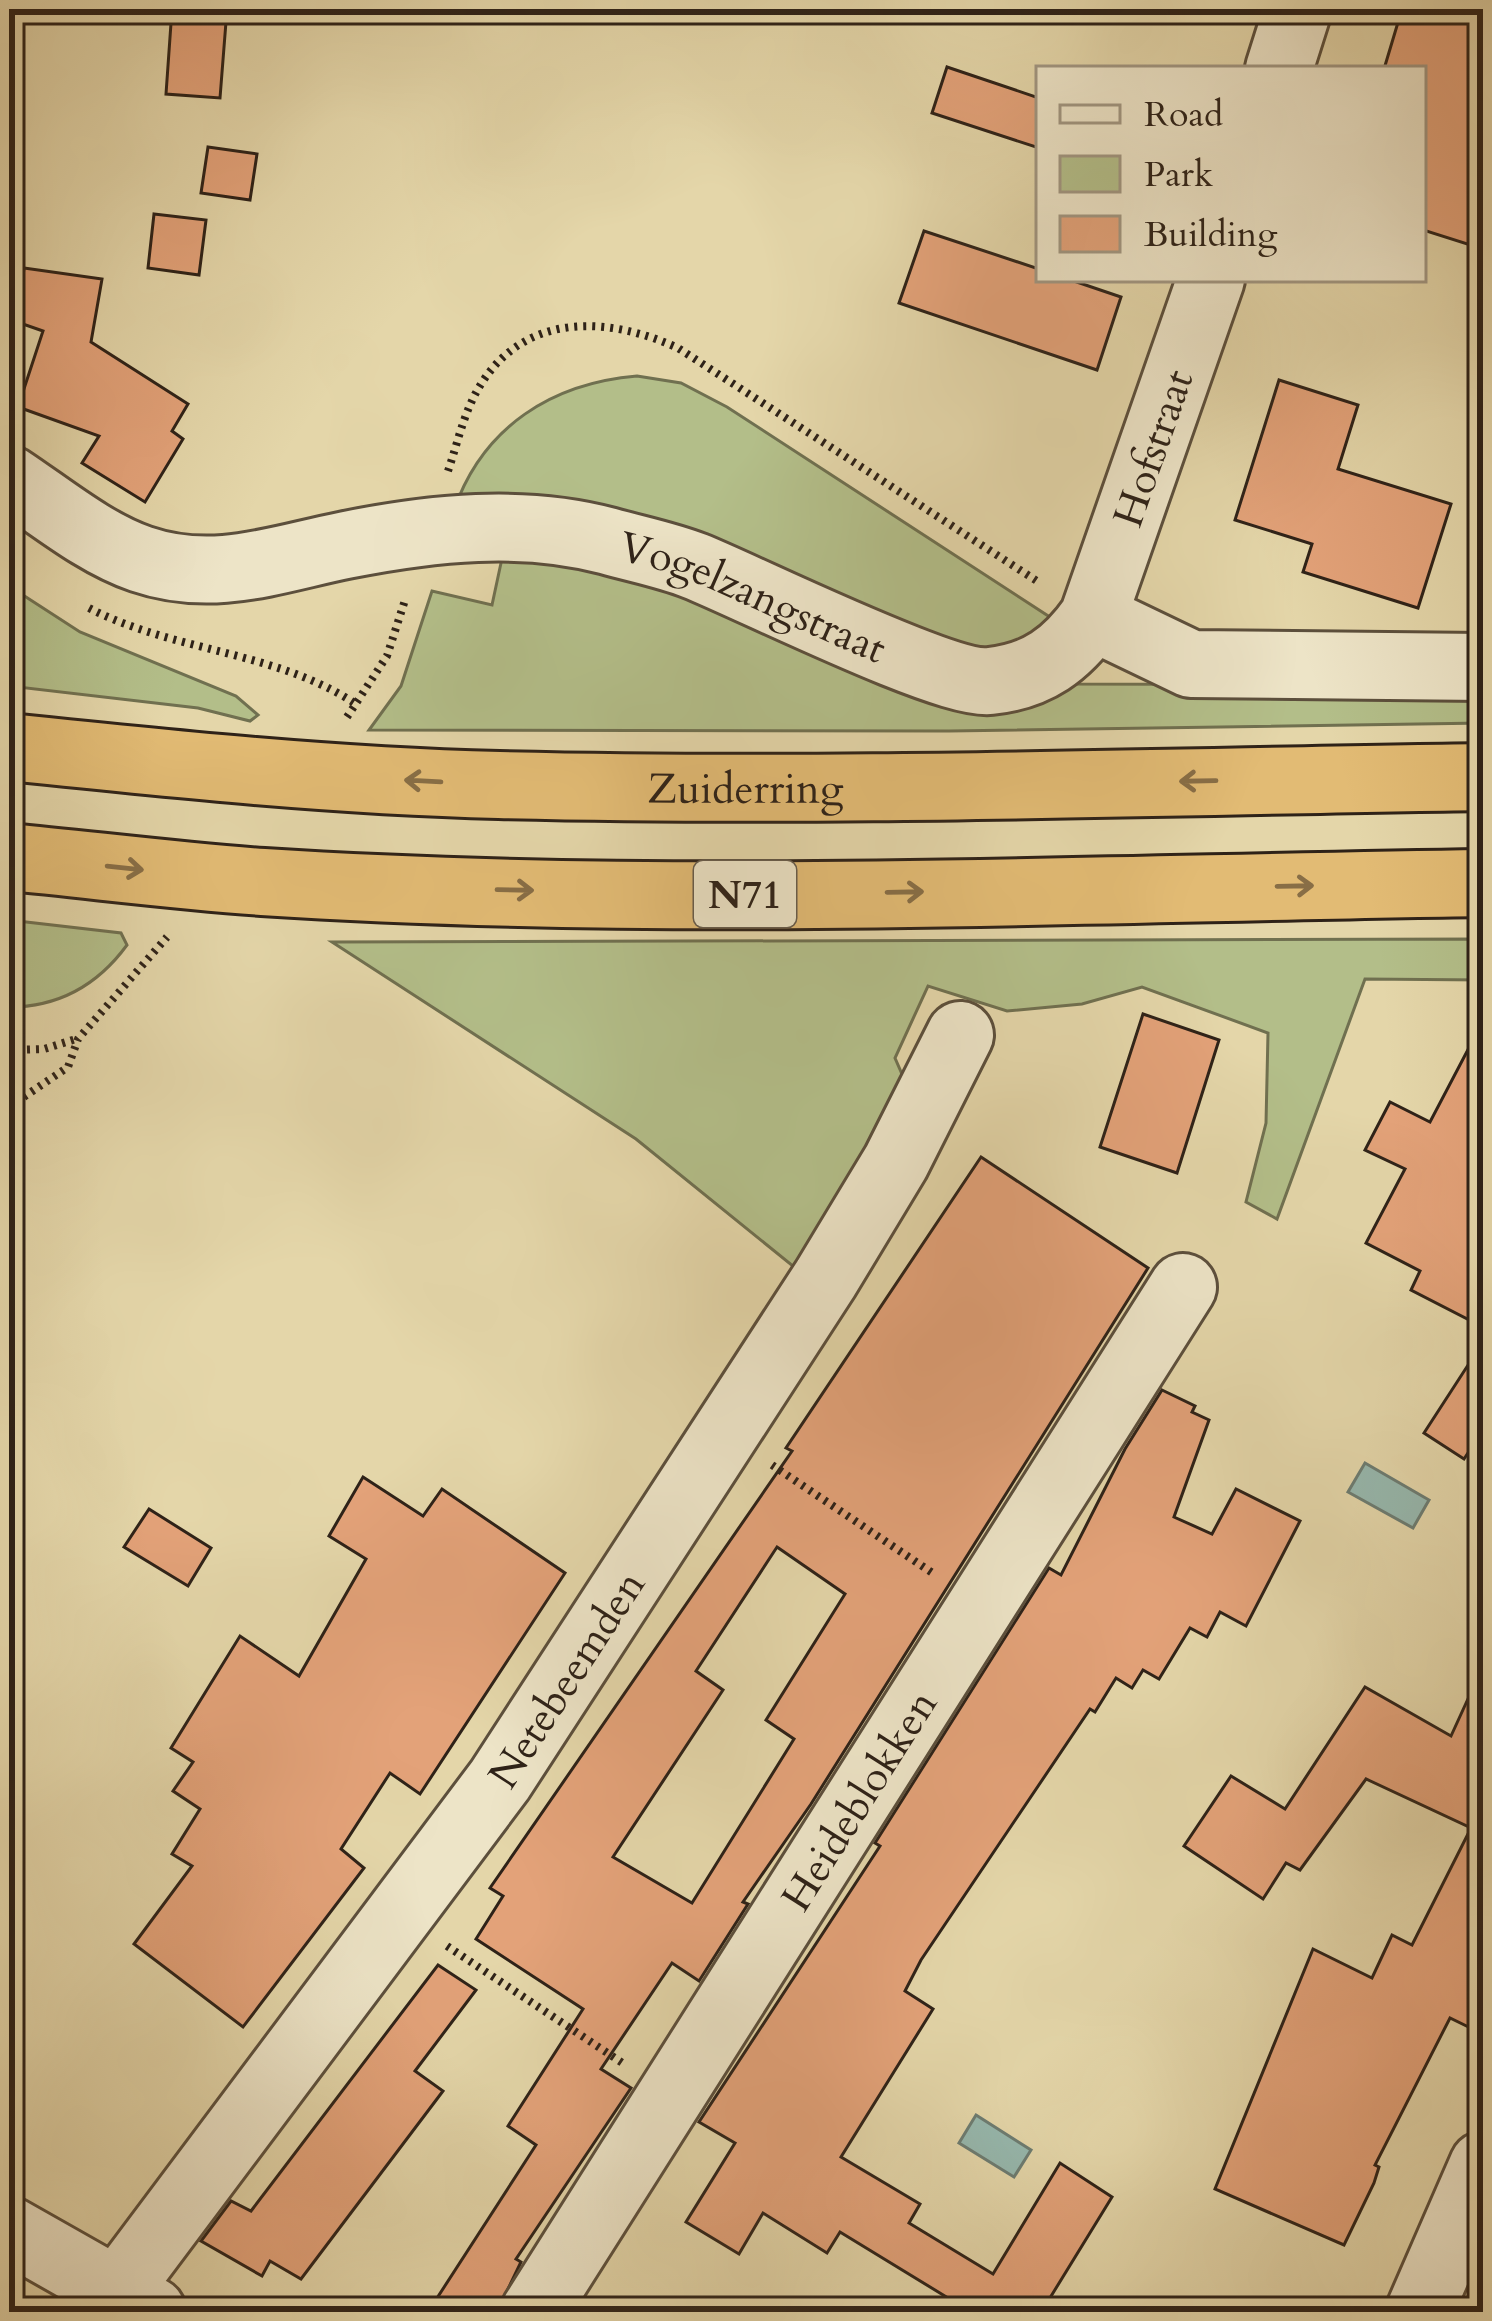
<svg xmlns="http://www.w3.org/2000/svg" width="1492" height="2321" viewBox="0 0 1492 2321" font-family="Cardo,serif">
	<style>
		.green { fill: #b3be89; stroke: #707050; stroke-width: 3 }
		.water { fill: #96b8ae; stroke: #6c7c72; stroke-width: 3 }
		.building { fill: #e3a279; stroke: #2e2218; stroke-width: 3; fill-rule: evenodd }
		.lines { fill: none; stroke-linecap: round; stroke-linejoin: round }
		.minor-casing { stroke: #5c4f3c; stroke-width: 72 }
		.highway-casing { stroke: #2e2218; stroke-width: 72 }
		.path { stroke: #2e2218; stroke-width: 8; stroke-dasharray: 3 6; stroke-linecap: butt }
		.minor { stroke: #ede4c7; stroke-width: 66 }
		.highway { stroke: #e2bb74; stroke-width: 66 }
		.oneway { stroke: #886e46 }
		.labels { text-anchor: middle; stroke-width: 10; stroke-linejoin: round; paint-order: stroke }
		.shield { fill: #ede4c7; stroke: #675c4c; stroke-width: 3 }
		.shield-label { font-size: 39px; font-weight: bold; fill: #2e2218 }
		.street-label { font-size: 42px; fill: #2e2218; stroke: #ede4c7 }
	</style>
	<rect width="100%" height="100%" fill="#e4d6a9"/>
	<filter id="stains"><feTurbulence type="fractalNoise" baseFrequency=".00167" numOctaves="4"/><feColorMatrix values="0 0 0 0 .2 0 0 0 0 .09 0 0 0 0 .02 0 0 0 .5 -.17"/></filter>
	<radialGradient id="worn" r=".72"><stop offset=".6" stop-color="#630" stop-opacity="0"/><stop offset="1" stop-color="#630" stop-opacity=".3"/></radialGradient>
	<g class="green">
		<path d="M 637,376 L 681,383 L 727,407 L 1059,623 L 990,661 L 454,510 C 483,426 553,383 637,376 Z"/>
		<polygon points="504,549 1062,684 1483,685 1483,723 949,731 369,730 401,686 432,591 492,605"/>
		<polygon points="9,586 80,632 236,696 258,715 250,721 198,708 9,686"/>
		<path d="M 9,920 L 121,933 L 127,945 C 97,986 59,1007 9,1007 Z"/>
		<polygon points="1483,939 1483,980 1365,979 1277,1219 1246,1202 1266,1123 1268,1033 1142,987 1082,1004 1007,1011 928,986 895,1058 908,1088 804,1275 636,1139 332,942"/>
	</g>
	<g class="water">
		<polygon points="1365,1463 1429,1500 1413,1528 1348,1492"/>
		<polygon points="976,2115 1031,2150 1014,2177 959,2143"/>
	</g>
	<g class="building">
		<polygon points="172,9 227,9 220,98 166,94"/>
		<polygon points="1402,9 1483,9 1483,249 1423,230 1423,69 1384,69"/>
		<polygon points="947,67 1039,98 1039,148 932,113"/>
		<polygon points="208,147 257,154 250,200 201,193"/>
		<polygon points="154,214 206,220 199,275 148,268"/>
		<polygon points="924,231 1039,269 1039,279 1068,279 1121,297 1097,370 899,303"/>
		<polygon points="24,268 102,279 91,342 188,404 172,431 183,439 145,502 82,463 99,436 18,407 43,331 17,322"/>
		<polygon points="1279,380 1358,405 1338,469 1451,504 1418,608 1303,572 1312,544 1235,520"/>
		<polygon points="1143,1014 1219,1040 1177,1173 1100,1147"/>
		<polygon points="1483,1021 1483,1327 1411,1290 1420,1271 1366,1243 1405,1169 1365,1150 1390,1102 1430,1122"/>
		<path d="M 981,1157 L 1148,1268 L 811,1804 L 743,1902 L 748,1904 L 699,1981 L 672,1963 L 601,2069 L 631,2088 L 516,2259 L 521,2262 L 497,2312 L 428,2312 L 536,2145 L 508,2126 L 583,2009 L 476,1939 L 503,1896 L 490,1888 L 792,1451 L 786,1448 ZM 777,1547 L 845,1594 L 766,1720 L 794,1739 L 692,1903 L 613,1857 L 723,1690 L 696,1671 Z"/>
		<polygon points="1483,1342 1483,1430 1464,1459 1424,1433"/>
		<polygon points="1162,1390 1195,1406 1192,1412 1209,1420 1174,1517 1212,1534 1236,1489 1300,1521 1246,1626 1220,1612 1207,1637 1190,1628 1159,1679 1143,1670 1132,1688 1116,1678 1095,1712 1090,1709 921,1960 905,1991 933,2009 841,2157 920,2204 909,2223 993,2274 1060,2163 1112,2197 1045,2306 1055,2312 971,2312 840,2232 827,2253 763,2213 739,2254 686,2222 735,2143 699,2122 880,1846 875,1843 1049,1568 1061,1575 1125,1449"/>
		<polygon points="363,1477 423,1516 442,1489 565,1573 420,1794 390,1773 341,1849 364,1868 243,2027 134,1944 192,1866 172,1854 200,1809 173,1791 193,1762 171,1748 240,1636 299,1676 366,1559 329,1536"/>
		<polygon points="149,1509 211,1548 188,1586 124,1547"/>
		<polygon points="1483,1666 1483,2034 1450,2018 1375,2165 1379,2167 1374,2183 1344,2245 1215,2189 1313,1949 1372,1978 1392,1935 1412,1945 1471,1828 1366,1779 1300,1870 1286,1863 1263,1899 1184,1846 1231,1776 1285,1809 1365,1687 1451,1736"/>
		<polygon points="438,1965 476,1990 415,2071 443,2091 301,2279 270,2261 262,2276 201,2241 231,2201 251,2211"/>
	</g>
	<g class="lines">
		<defs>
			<g id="minor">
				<polyline points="1279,69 1298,9"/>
				<path id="s1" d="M 9,479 C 50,506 94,543 141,559 C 214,584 276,559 346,545 C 431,528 523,518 608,541 C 636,549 667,555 695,566 C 750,588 945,686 990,681 C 1038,676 1067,654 1093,617 L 1211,279"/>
				<polyline points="1093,617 1191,664 1483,667"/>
				<polyline points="9,2230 152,2311"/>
				<path id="s2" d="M 117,2291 L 500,1780 L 826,1278 L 896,1162 L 960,1035"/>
				<path id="s3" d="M 534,2312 L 1183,1287"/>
				<polyline points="1419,2312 1483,2165"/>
			</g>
			<g id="highway">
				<path id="s4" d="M 9,747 C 172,764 336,781 499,785 C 827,793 1155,782 1483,777"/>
				<path d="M 9,857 C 93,865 178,876 263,882 C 668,908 1077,889 1483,883"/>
			</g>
		</defs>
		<use href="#minor" class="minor-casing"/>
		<use href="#highway" class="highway-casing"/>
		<g class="path">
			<path d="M 448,471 C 458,442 464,411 481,384 C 527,311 610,317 678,348 L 1040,583"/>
			<path d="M 89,608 C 174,652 276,651 356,704"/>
			<polyline points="347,717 387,656 406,597"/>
			<polyline points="9,1050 44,1049 76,1039"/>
			<polyline points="9,1107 68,1067 78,1039 167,937"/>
			<polyline points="772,1465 934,1574"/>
			<polyline points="447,1946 624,2064"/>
		</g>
		<use href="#minor" class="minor"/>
		<use href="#highway" class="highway"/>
	</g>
	<defs><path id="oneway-shaft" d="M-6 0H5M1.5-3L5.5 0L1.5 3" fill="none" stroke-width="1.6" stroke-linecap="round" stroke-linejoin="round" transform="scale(3)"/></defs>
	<g class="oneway">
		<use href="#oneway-shaft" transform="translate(423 781) rotate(-177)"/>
		<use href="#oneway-shaft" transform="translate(1198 781) rotate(179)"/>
		<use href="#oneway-shaft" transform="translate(125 868) rotate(6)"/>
		<use href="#oneway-shaft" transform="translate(1295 886) rotate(-1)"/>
		<use href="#oneway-shaft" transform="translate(515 890) rotate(1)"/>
		<use href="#oneway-shaft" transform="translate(905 892) rotate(-1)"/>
	</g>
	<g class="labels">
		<rect class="shield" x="694" y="861" width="102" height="66" rx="9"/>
		<g class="shield-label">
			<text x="745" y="908">N71</text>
		</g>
		<g class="street-label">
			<text dy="15" stroke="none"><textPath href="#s1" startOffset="1341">Hofstraat</textPath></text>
			<text dy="15" stroke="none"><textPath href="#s1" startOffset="783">Vogelzangstraat</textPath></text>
			<text dy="15" stroke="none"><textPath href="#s4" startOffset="738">Zuiderring</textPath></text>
			<text dy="15" stroke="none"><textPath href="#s2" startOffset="759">Netebeemden</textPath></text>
			<text dy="15" stroke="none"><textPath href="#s3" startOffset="606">Heideblokken</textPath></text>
		</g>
	</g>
	<rect width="1492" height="2321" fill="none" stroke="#e4d6a9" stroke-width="48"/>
	<rect x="12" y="12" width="1468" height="2297" fill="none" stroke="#2e2218" stroke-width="6"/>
	<rect x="24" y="24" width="1444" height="2273" fill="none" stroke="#2e2218" stroke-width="3"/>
	<rect x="1036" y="66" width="390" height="216" fill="#ede4c7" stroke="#a19681" stroke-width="3"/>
	<rect x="1060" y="105" width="60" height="18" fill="#ede4c7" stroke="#a19681" stroke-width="3"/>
	<text x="1144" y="126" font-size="36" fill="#2e2218">Road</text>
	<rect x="1060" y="156" width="60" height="36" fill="#b3be89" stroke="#a19681" stroke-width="3"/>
	<text x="1144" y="186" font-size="36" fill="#2e2218">Park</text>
	<rect x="1060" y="216" width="60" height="36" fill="#e3a279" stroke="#a19681" stroke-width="3"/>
	<text x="1144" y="246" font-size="36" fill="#2e2218">Building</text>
	<rect width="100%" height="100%" filter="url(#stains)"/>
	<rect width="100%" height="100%" fill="url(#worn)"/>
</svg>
